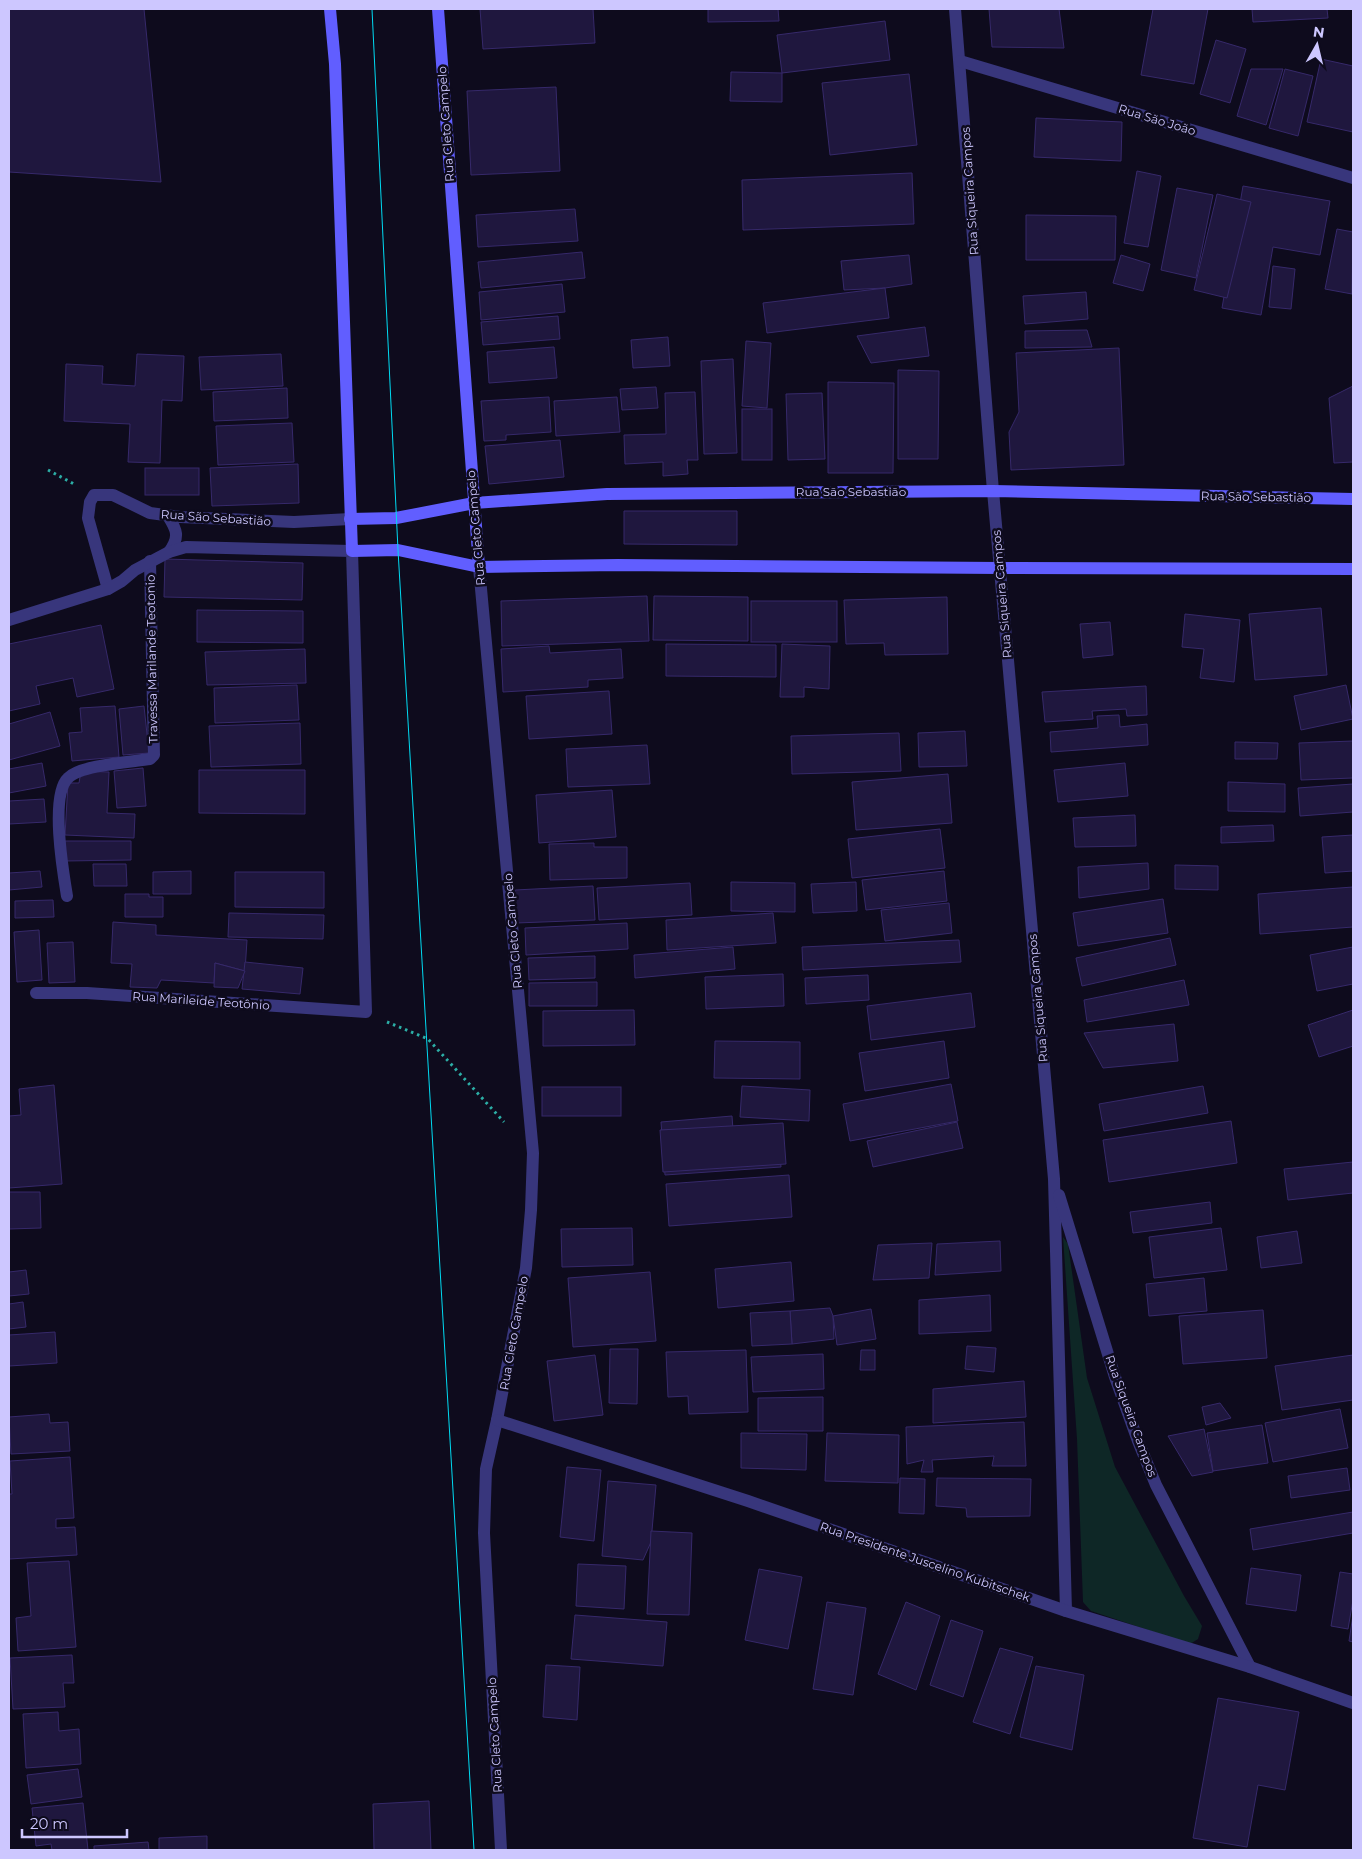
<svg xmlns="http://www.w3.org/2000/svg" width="1362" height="1859" viewBox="0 0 1362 1859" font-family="Montserrat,sans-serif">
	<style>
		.green { fill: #0e2726 }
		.building { fill: #1f173e; stroke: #36296a }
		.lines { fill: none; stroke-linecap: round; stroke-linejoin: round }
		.path { stroke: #2caea6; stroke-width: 3; stroke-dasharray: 2.5 4; stroke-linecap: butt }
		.service { stroke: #38367c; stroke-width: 12 }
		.minor { stroke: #38367c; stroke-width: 12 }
		.secondary { stroke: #615eff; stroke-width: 12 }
		.tram { stroke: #00dbf2; stroke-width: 1 }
		.labels { text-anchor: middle; stroke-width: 5; stroke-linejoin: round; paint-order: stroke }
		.street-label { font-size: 12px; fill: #cdc7ff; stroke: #0e0b1d }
	</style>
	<rect width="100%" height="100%" fill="#0e0b1d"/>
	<polygon class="green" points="1063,1237 1068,1244 1087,1378 1115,1467 1184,1596 1202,1626 1198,1639 1190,1644 1091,1611 1083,1602 1077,1439"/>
	<g class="building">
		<polygon points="9,9 144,9 161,182 9,172"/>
		<polygon points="480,9 593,9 595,43 483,49"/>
		<polygon points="708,9 778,9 779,21 708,22"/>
		<polygon points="989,9 1059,9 1064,48 992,47"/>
		<polygon points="1153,9 1208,9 1194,84 1141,75"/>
		<polygon points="1252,9 1327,9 1328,18 1253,22"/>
		<polygon points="885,21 890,60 782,73 777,35"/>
		<polygon points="1216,40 1246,49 1230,103 1200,94"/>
		<polygon points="1321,59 1353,66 1353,132 1307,122"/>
		<polygon points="1251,69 1283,69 1266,125 1237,116"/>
		<polygon points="1285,69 1313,76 1298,136 1269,128"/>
		<polygon points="731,72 782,73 782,102 730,101"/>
		<polygon points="909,74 917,145 830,155 822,83"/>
		<polygon points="556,87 560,171 471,175 467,91"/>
		<polygon points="1036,118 1122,122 1121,161 1034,157"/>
		<polygon points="1137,171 1161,176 1148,247 1124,243"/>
		<polygon points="912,173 914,224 743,230 742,180"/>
		<polygon points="1243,186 1330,201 1320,255 1273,247 1261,315 1222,308"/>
		<polygon points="1177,188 1213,195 1196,278 1161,270"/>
		<polygon points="1217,194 1251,202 1227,298 1194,290"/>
		<polygon points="575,209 578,241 478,247 476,215"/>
		<polygon points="1026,215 1116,216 1115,260 1026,260"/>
		<polygon points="1337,229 1353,232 1352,294 1325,289"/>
		<polygon points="582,252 585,278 481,288 478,262"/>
		<polygon points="909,255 912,284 885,288 844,290 841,261"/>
		<polygon points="1121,255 1150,264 1143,291 1113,283"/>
		<polygon points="1273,266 1295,269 1291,309 1269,307"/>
		<polygon points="562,284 565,312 481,320 479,292"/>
		<polygon points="885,288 889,318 767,333 763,303"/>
		<polygon points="1086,292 1088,319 1025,324 1023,296"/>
		<polygon points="558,316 560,339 483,345 481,322"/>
		<polygon points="925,327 929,356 871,363 857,336"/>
		<polygon points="1087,330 1092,347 1025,348 1025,331"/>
		<polygon points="668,337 670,366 633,368 631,340"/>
		<polygon points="746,341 771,343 767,408 742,406"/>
		<polygon points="554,347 557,378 489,383 487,352"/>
		<polygon points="1119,348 1124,465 1011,470 1009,432 1019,412 1016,353"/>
		<polygon points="137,354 184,356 182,401 162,400 160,463 128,462 130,424 64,421 66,364 103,366 102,384 135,386"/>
		<polygon points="281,354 283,386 201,390 199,357"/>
		<polygon points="733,359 737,453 704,454 701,361"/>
		<polygon points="898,370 939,371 938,459 898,459"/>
		<polygon points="828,382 894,383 893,473 828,473"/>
		<polygon points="1353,386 1353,462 1334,463 1329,398"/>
		<polygon points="656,387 658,408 622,410 620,389"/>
		<polygon points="287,388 288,418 214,421 213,392"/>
		<polygon points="695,392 698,460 687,460 688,474 663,476 663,462 625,464 624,435 666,434 665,393"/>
		<polygon points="822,393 825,459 788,460 786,394"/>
		<polygon points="549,397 551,432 506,435 506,440 484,441 481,401"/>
		<polygon points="617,397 620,432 556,436 554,401"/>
		<rect x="742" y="409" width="30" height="51"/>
		<polygon points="292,423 294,462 218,465 216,426"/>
		<polygon points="560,440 564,477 489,484 485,446"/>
		<polygon points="298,464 299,503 212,506 210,468"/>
		<rect x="145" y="468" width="54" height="27"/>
		<polygon points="624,511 737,511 737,545 624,544"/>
		<polygon points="165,559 303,563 302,600 164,597"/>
		<polygon points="647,596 649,641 502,646 501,601"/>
		<polygon points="654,596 748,597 748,641 653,640"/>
		<polygon points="947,597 948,654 885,655 884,643 846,644 844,600"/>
		<rect x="751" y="601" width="86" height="41"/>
		<polygon points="1321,608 1327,675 1255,680 1249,614"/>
		<polygon points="197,610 303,611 303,643 197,642"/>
		<polygon points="1185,614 1240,620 1234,682 1200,678 1204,649 1182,647"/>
		<polygon points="1110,622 1113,655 1083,658 1080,624"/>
		<polygon points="101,625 114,689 77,697 73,678 36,686 40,704 9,711 9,644"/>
		<polygon points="666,644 776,645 776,677 666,676"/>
		<polygon points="782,644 830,646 829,689 804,687 804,697 780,697"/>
		<polygon points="549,646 550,653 621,649 623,678 588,680 588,687 503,692 501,649"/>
		<polygon points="305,649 306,683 207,685 205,652"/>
		<polygon points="297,685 299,720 215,723 214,688"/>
		<polygon points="1346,685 1353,719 1301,730 1294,696"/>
		<polygon points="1146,686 1147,715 1127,716 1126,709 1092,711 1093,719 1045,722 1042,692"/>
		<polygon points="609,691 612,734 529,739 526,696"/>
		<polygon points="115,706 119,757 72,761 69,733 82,732 80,708"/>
		<polygon points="144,706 149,753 123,755 119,709"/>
		<polygon points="50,712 60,746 9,760 9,724"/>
		<polygon points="1119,715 1120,727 1147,724 1148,745 1051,752 1050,732 1098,728 1097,716"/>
		<polygon points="300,723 301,764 211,767 209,726"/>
		<polygon points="965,731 967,766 919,767 918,733"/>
		<polygon points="899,733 901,771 792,774 791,736"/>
		<polygon points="1353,741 1353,778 1301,780 1299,743"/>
		<polygon points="1235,742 1278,743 1277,759 1235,759"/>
		<polygon points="647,745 650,784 568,787 566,749"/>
		<polygon points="42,763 46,786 9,793 9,769"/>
		<polygon points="1125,763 1128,796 1058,802 1054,770"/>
		<polygon points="143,768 146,806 117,808 114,771"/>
		<polygon points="199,770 305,770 305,814 199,813"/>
		<polygon points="81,771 109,772 107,813 135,814 134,838 65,835 68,783 79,783"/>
		<polygon points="948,774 952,823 856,830 852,782"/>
		<polygon points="1228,782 1285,784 1285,812 1228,811"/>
		<polygon points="1353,784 1353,812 1300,816 1298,788"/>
		<polygon points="612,790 616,837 539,843 536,795"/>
		<polygon points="44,799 46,822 9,824 9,801"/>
		<polygon points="1135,815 1136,846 1075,847 1073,818"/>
		<polygon points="1273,825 1274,841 1221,843 1221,827"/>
		<polygon points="940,829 945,868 852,878 848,839"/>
		<polygon points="1353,835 1353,871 1325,873 1322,837"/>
		<polygon points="65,841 131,841 131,860 65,861"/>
		<polygon points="594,843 594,847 627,847 627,878 550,880 549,844"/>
		<polygon points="1148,863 1149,889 1079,898 1078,867"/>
		<polygon points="93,864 126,864 127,886 94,886"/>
		<polygon points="1175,865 1218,866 1218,890 1175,889"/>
		<polygon points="40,871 42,887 9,890 9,873"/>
		<polygon points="191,871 191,894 153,894 153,872"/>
		<polygon points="944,871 947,901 866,910 862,880"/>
		<polygon points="235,872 324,872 324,908 235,907"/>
		<polygon points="731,882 795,883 795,912 731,911"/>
		<polygon points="856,882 857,911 813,913 811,884"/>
		<polygon points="690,883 692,915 599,920 597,888"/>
		<polygon points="593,886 595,920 516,923 515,890"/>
		<polygon points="1353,887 1353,927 1260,934 1258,894"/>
		<polygon points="125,894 149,894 149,897 163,897 163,917 125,917"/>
		<polygon points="1163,899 1168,933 1078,946 1073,913"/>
		<polygon points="53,900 54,917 15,918 15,901"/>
		<polygon points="949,903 952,933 885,941 881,910"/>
		<polygon points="229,913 324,915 323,939 228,937"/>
		<polygon points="773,913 776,943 667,950 666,920"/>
		<polygon points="113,922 156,925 156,935 247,940 245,971 215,963 214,983 161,980 157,988 130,987 132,964 111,963"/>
		<polygon points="627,923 628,949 526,955 525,928"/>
		<polygon points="39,930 42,980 17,982 14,932"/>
		<polygon points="1170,938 1176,965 1082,986 1076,958"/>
		<polygon points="959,940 961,962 803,970 802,947"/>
		<polygon points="73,942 75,982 49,983 47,943"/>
		<polygon points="733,947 735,969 635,978 634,955"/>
		<polygon points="1353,947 1353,984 1317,991 1310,955"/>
		<polygon points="595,956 595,978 529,980 528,958"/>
		<polygon points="245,962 303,968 300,994 242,989"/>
		<polygon points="215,963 245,971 238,988 214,987"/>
		<polygon points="783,974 784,1006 706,1009 705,977"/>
		<polygon points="868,975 869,1000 806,1004 805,978"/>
		<polygon points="1184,980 1189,1005 1087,1022 1084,1000"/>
		<polygon points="597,982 597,1006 529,1006 529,983"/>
		<polygon points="971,993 975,1027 871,1040 867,1006"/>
		<polygon points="634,1010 635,1045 543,1046 543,1011"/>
		<polygon points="1353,1010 1353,1046 1319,1057 1308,1025"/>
		<polygon points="1174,1024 1178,1061 1103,1068 1084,1033"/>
		<polygon points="715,1041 800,1042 800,1079 714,1078"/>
		<polygon points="944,1041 949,1078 865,1091 859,1053"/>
		<polygon points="951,1084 958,1121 850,1141 843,1104"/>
		<polygon points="54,1085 62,1184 9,1188 9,1116 21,1115 19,1089"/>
		<polygon points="742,1086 810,1090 809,1121 740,1117"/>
		<polygon points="1203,1086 1208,1113 1104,1131 1099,1104"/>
		<rect x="542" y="1087" width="79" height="29"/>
		<polygon points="732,1116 733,1130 778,1126 781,1167 665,1175 661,1122"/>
		<polygon points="1231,1121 1237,1163 1109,1182 1103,1140"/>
		<polygon points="957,1122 963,1148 873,1167 867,1141"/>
		<polygon points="783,1123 786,1164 663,1172 660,1130"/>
		<polygon points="1353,1162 1353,1193 1288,1200 1284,1169"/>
		<polygon points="789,1175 792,1217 669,1226 666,1184"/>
		<polygon points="9,1192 40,1192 41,1228 9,1229"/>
		<polygon points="1210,1202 1212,1223 1133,1233 1130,1212"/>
		<polygon points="632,1228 633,1265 562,1267 561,1229"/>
		<polygon points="1221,1228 1227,1270 1154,1278 1149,1237"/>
		<polygon points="1297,1231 1302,1263 1261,1268 1257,1237"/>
		<polygon points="1000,1241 1001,1271 935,1275 937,1244"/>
		<polygon points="932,1243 929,1278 873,1280 878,1245"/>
		<polygon points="791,1262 794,1301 718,1308 715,1269"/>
		<polygon points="26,1270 29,1294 9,1296 9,1272"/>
		<polygon points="650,1272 656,1341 573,1347 568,1278"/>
		<polygon points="1204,1278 1207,1311 1149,1316 1146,1284"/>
		<polygon points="990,1295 991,1331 919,1334 919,1300"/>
		<polygon points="23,1302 26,1327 9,1329 9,1304"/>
		<polygon points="830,1308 833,1316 834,1339 792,1344 790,1311"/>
		<polygon points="871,1309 876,1339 837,1345 833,1316"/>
		<polygon points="1263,1310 1267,1358 1183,1364 1179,1316"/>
		<polygon points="790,1311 792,1344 752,1346 750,1313"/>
		<polygon points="55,1332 57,1363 9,1366 9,1335"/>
		<polygon points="967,1346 996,1348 994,1372 965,1369"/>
		<polygon points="610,1349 638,1349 637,1404 609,1403"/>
		<polygon points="746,1350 748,1412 689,1414 688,1396 668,1397 666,1352"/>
		<polygon points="861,1350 875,1350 875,1370 860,1370"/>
		<polygon points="823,1354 824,1389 753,1392 751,1357"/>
		<polygon points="595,1355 603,1415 554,1421 547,1361"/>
		<polygon points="1353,1355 1353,1400 1282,1410 1275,1366"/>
		<polygon points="1024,1381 1026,1417 933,1423 933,1389"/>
		<polygon points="823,1397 823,1431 758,1431 758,1398"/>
		<polygon points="1220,1403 1231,1418 1206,1425 1202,1407"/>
		<polygon points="1340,1409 1348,1448 1273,1462 1265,1423"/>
		<polygon points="49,1414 50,1423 68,1422 70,1451 11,1454 9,1417"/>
		<polygon points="1024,1422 1026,1466 992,1466 994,1456 932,1460 933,1472 921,1472 924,1460 907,1464 906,1427"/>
		<polygon points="1262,1425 1268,1463 1213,1471 1207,1433"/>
		<polygon points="1204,1429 1213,1472 1192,1476 1168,1436"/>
		<polygon points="741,1433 807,1434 806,1470 741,1468"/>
		<polygon points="827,1433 899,1435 898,1483 825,1481"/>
		<polygon points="70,1457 74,1518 56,1519 56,1528 75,1527 77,1555 9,1559 9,1494 12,1494 10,1461"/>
		<polygon points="567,1467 601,1470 594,1541 560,1537"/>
		<polygon points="1347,1468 1350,1490 1291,1498 1288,1476"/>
		<polygon points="900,1478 925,1479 924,1514 899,1513"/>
		<polygon points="937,1478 1031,1479 1030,1516 967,1517 966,1508 936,1506"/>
		<polygon points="608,1481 656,1485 651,1542 643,1560 602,1556"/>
		<polygon points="1353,1512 1353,1533 1253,1550 1250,1529"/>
		<polygon points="651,1531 692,1533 689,1615 647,1614"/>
		<polygon points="69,1561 76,1647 18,1651 16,1618 31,1616 27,1563"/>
		<polygon points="578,1564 626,1566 624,1609 576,1606"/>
		<polygon points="1251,1568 1301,1575 1296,1611 1246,1604"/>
		<polygon points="759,1569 802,1577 788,1649 745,1640"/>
		<polygon points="1340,1572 1353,1574 1353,1600 1348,1629 1331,1626"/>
		<polygon points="827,1602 866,1608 853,1695 813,1689"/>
		<polygon points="906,1602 940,1616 916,1690 878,1674"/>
		<polygon points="575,1615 667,1622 663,1666 571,1659"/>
		<polygon points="1353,1615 1353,1642 1349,1641"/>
		<polygon points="951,1620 983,1631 963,1697 930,1685"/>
		<polygon points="1000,1648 1033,1657 1010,1734 973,1722"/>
		<polygon points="72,1655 74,1683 63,1683 65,1707 13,1709 10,1658"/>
		<polygon points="546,1665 580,1667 577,1720 543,1717"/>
		<polygon points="1036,1666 1084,1675 1072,1750 1020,1737"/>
		<polygon points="1218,1698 1299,1712 1285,1790 1258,1785 1247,1847 1193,1838"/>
		<polygon points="58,1712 59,1731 79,1729 81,1764 26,1768 23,1714"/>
		<polygon points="78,1769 82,1797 31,1804 27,1775"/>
		<polygon points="429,1801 431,1850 374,1850 373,1804"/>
		<polygon points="83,1803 88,1850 52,1850 51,1844 36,1846 32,1808"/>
		<polygon points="207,1836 207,1850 159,1850 159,1838"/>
		<polygon points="148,1842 149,1850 94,1850 94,1846"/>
	</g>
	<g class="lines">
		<g class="path">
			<polyline points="48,470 74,484"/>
			<polyline points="387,1022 428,1039 504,1122"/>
		</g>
		<path class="service" d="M 67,896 C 63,872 50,795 68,778 C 80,765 131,762 150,759 L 154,755 L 150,561"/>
		<g class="minor">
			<polyline points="955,9 993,491 1054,1179 1066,1611"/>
			<polyline points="960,61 1353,178"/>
			<path d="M 168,516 C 177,530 180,537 169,552"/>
			<polyline points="479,567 533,1153 531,1210 526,1268 497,1420 486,1469 484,1533 501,1850"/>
			<polyline points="108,589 88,518 90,502 94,495 113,495 150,513 180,517 294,522 350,519"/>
			<polyline points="9,620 108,589 122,581 135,570 169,552 186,547 352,551 366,1012 87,993 36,993"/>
			<polyline points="1059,1195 1115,1377 1138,1441 1156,1485 1250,1667"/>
			<polyline points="497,1420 748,1501 1066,1611 1250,1667 1353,1703"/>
		</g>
		<g class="secondary">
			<polyline points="330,9 335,64 352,551 398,550 479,567 618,565 1000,568 1353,569"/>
			<polyline points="438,9 479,567"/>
			<polyline points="350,519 396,518 474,503 607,494 993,491 1353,499"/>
		</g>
		<polyline class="tram" points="372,9 398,550 474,1850"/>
	</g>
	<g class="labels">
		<g class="street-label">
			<text transform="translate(1157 120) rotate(17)" y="4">Rua São João</text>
			<text transform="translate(446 124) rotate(-94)" y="4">Rua Cleto Campelo</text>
			<text transform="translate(970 191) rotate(-94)" y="4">Rua Siqueira Campos</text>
			<text x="851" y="496">Rua São Sebastião</text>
			<text transform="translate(1256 497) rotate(1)" y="4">Rua São Sebastião</text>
			<text transform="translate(216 518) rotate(4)" y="4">Rua São Sebastião</text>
			<text transform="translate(476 528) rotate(-95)" y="4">Rua Cleto Campelo</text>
			<text transform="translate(1002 594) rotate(-95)" y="4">Rua Siqueira Campos</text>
			<text transform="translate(152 659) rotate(-91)" y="4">Travessa Marilande Teotonio</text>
			<text transform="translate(513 931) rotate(-95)" y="4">Rua Cleto Campelo</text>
			<text transform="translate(1038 998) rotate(-95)" y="4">Rua Siqueira Campos</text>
			<text transform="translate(201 1001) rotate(4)" y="4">Rua Marileide Teotônio</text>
			<text transform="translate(514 1333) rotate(-80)" y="4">Rua Cleto Campelo</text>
			<text transform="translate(1131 1416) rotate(70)" y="4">Rua Siqueira Campos</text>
			<text transform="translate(925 1562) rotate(19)" y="4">Rua Presidente Juscelino Kubitschek</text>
			<text transform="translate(495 1735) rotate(-93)" y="4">Rua Cleto Campelo</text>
		</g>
	</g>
	<rect width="1362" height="1859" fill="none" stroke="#cdc7ff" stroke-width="20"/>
	<g transform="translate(1317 45) rotate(8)" stroke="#0e0b1d" stroke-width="4" paint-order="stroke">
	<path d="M0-4L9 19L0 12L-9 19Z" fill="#cdc7ff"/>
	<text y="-8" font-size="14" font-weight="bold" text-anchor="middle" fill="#cdc7ff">N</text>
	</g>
	<path d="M22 1829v8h105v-8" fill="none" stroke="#cdc7ff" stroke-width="2.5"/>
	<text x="30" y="1829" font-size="15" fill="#cdc7ff" stroke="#0e0b1d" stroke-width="4" paint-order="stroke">20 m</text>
</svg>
